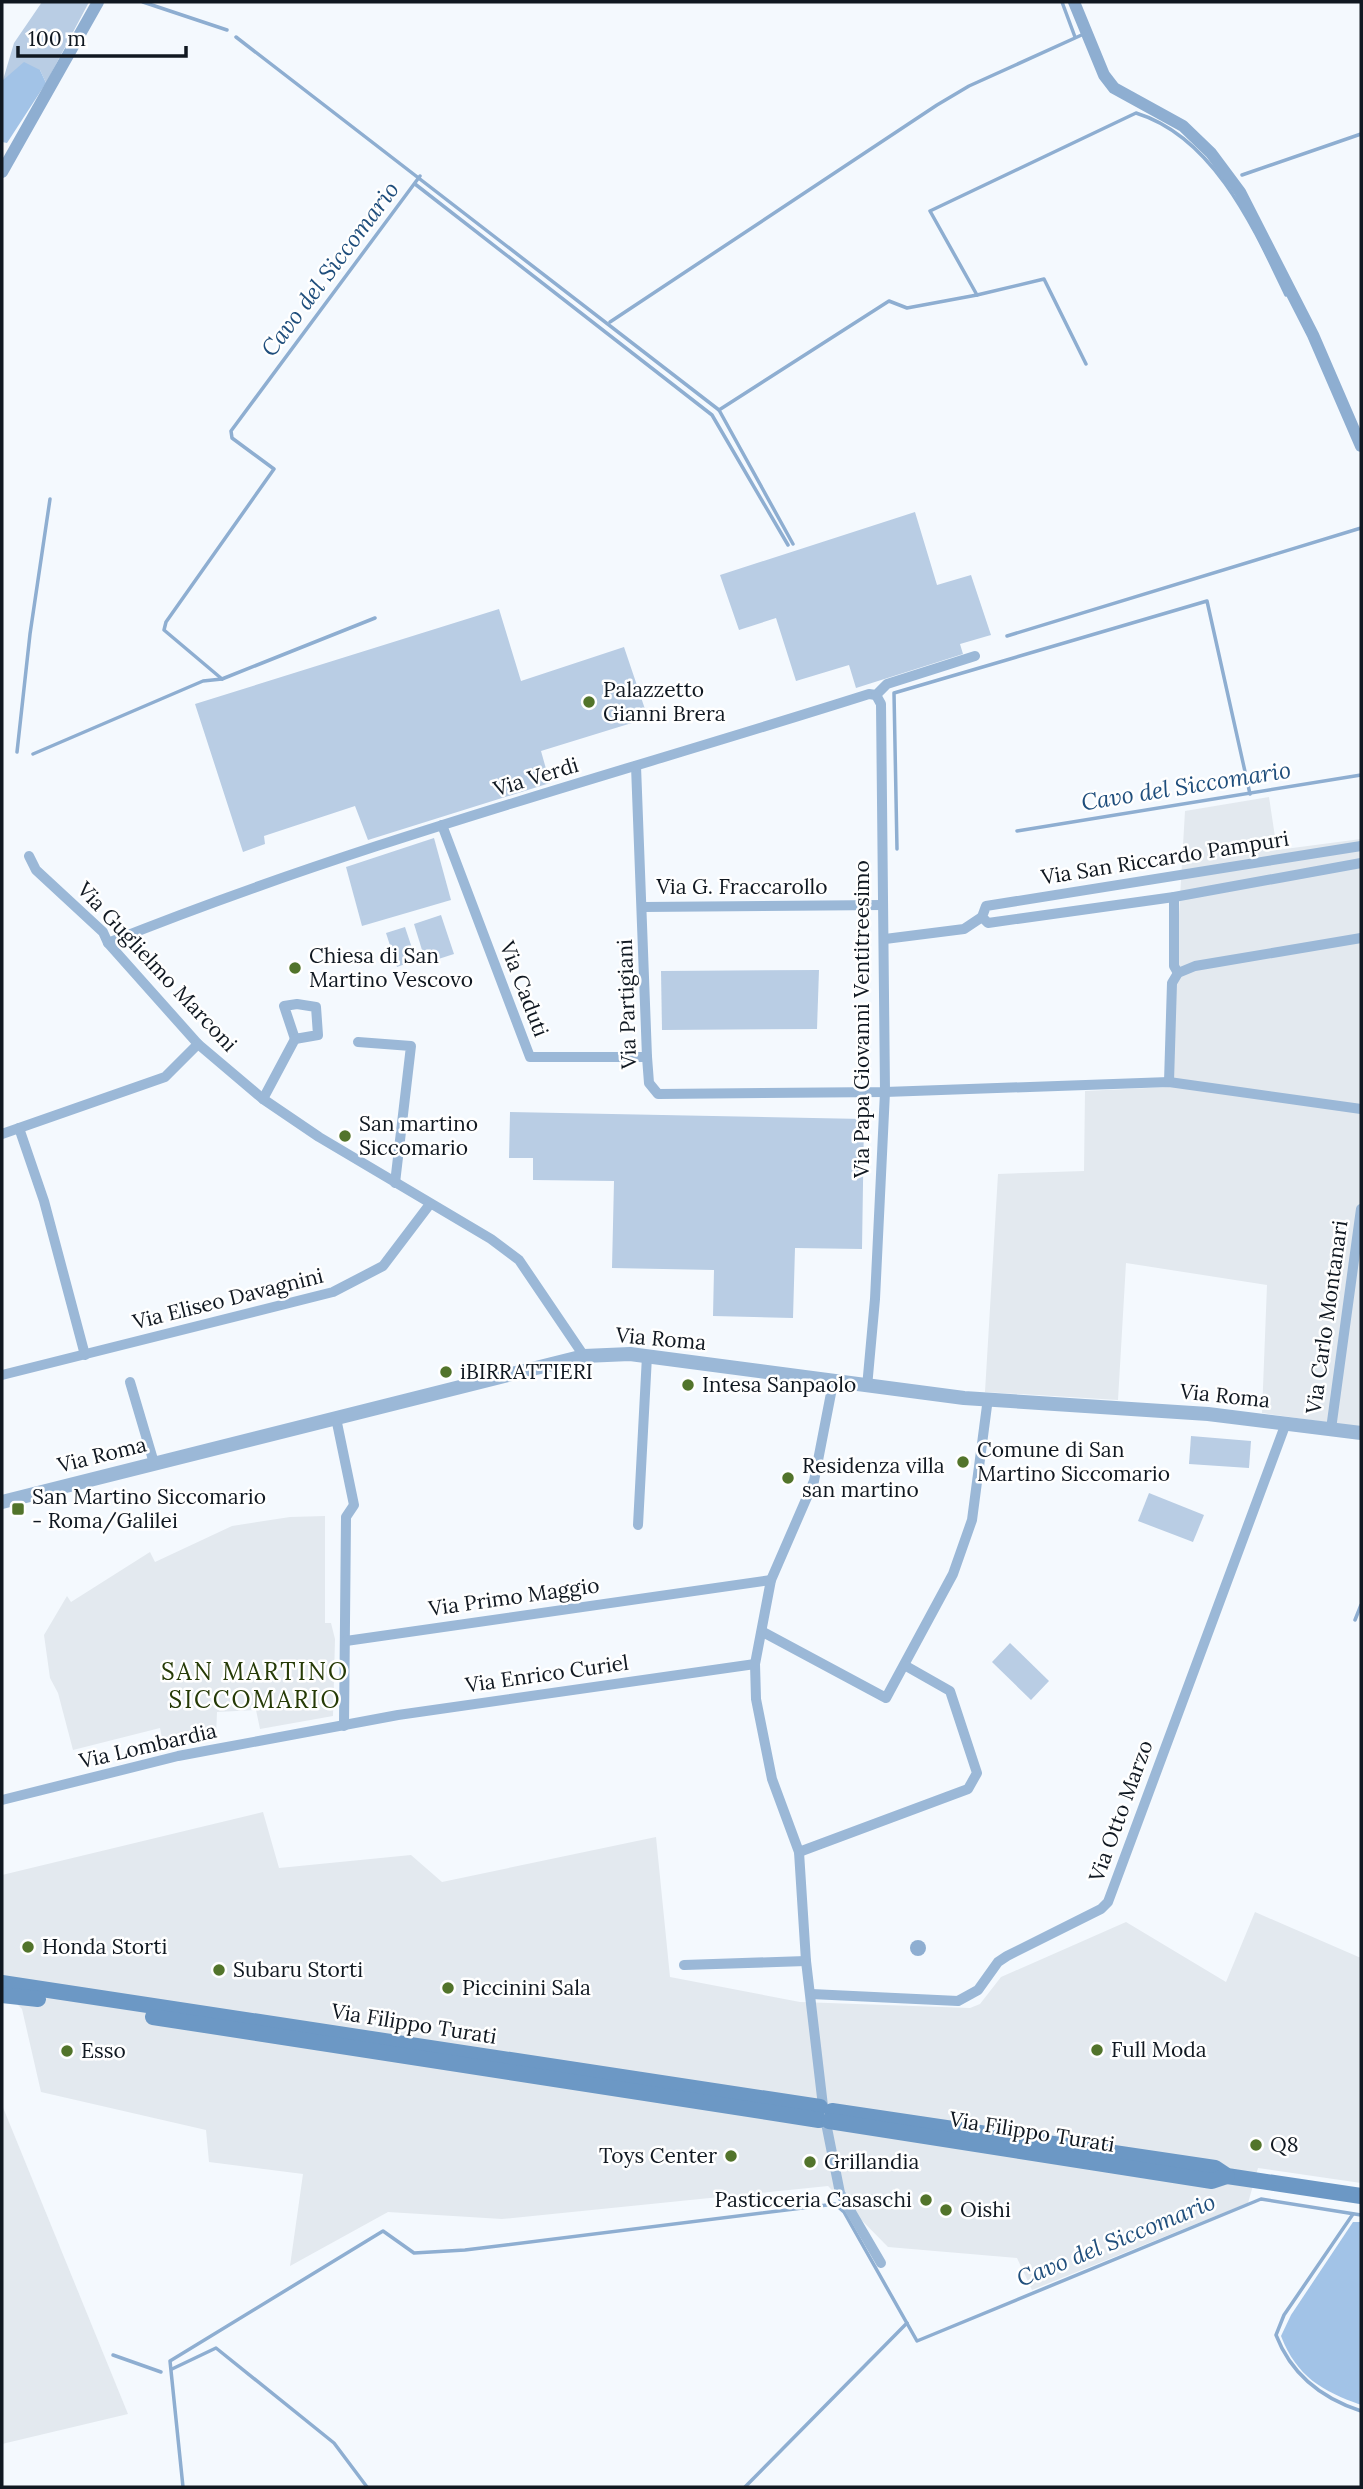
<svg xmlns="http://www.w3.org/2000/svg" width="1363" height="2489" viewBox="0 0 1363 2489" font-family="Lora,serif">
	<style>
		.built { fill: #e3e9ef }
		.green { fill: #b9cde4 }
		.forest { fill: #a2c3e7 }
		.water { fill: #8eaed1 }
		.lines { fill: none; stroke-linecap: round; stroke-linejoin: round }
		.stream { stroke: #8eaed1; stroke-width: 3.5 }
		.canal { stroke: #8eaed1; stroke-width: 12 }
		.minor { stroke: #9bb8d7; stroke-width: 10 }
		.tertiary { stroke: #9bb8d7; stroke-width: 14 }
		.secondary { stroke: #6c98c5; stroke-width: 16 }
		.poi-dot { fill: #52742b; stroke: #fff; stroke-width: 2.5 }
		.labels { text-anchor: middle; stroke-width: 5; stroke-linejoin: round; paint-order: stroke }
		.poi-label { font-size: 21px; fill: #101821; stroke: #fff; text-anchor: start }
		.street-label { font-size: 21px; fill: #101821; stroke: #fff }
		.water-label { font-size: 23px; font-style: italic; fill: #1f4e7c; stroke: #fff }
		.quarter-label { font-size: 24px; letter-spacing: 2px; fill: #253a06; stroke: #fff }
	</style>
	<rect width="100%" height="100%" fill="#f4f9fe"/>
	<g class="built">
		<polygon points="1269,797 1277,850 1361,839 1361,1427 1262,1413 1267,1285 1126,1263 1118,1400 985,1392 998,1174 1084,1171 1085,1091 1169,1087 1185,811"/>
		<polygon points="325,1516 325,1623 331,1623 335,1639 333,1716 260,1729 256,1710 217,1712 216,1737 163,1743 160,1728 73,1750 58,1693 50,1678 44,1635 67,1596 71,1602 150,1552 155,1562 232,1526 290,1517"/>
		<polygon points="263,1812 279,1868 411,1855 442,1882 656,1837 670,1977 800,2002 970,2008 980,2004 1001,1977 1126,1922 1226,1982 1255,1912 1361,1958 1361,2183 1258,2168 1248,2203 1032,2290 1017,2258 888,2247 828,2186 502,2219 388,2212 290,2266 303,2174 209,2162 206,2130 41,2092 22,2009 2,1989 2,1875"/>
		<polygon points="2,2105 128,2414 2,2444"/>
	</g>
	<g class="green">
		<polygon points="42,2 89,2 46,83 40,70 3,80 14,43"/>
		<polygon points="915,512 937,585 971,575 991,635 960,644 963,654 856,688 849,665 796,681 776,618 739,630 720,575"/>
		<polygon points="499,609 521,681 624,647 648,718 541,751 550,783 368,840 355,806 264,836 265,844 243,852 195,704"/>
		<polygon points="434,838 451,900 362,926 346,867"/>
		<polygon points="441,915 454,954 426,963 414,924"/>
		<polygon points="405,927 416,960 397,967 386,933"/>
		<polygon points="819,970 817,1029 662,1030 661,971"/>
		<polygon points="510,1112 864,1119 862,1249 795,1248 793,1318 713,1316 714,1270 612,1268 614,1181 533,1180 533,1158 509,1158"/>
		<polygon points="1191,1436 1251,1441 1249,1468 1189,1464"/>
		<polygon points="1149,1493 1204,1515 1193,1542 1138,1521"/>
		<polygon points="1010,1643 1049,1681 1031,1700 992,1662"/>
	</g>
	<g class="forest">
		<polygon points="24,62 40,70 46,83 7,143 2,142 2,81"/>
		<path d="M 1353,2222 L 1361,2222 L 1361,2405 C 1322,2391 1297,2377 1281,2336 L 1291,2315 Z"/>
	</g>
	<circle class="water" cx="918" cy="1948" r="8"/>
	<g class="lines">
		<g class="stream">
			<polyline points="143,2 227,30"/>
			<polyline points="1062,2 1075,37"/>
			<polyline points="236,37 719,410 793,544"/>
			<polyline points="1242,175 1361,134"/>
			<polyline points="1232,179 1234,178"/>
			<polyline points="415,184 712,415 788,545"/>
			<polyline points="977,295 1044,279 1086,364"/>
			<polyline points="610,322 937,105 969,86 1086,33"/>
			<path d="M 719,410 L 889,301 L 907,308 L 977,295 L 930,211 L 1136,113 C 1214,137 1254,228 1286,295"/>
			<polyline points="1007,636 1361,528"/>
			<polyline points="222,679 164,630 166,622 274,469 232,438 231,431 420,176"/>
			<polyline points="17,752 30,634 50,499"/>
			<polyline points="33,754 203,681 222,679 375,618"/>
			<polyline points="1017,831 1361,775"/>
			<polyline points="897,849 894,693 1207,601 1250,794"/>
			<polyline points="1355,1620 1361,1605"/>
			<path d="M 1353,2214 L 1284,2315 L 1276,2335 C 1291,2374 1321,2398 1361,2411"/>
			<polyline points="113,2355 161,2372"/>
			<polyline points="172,2369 216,2348 334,2443 367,2487"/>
			<polyline points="183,2487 170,2361 383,2231 414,2253 465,2250 835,2204 844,2212 917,2341 1261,2199 1361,2215"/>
			<polyline points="745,2487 907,2323"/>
		</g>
		<g class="canal">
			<polyline points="1074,2 1104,75 1114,88 1183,126 1211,153 1240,192 1313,335 1361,446"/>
			<polyline points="2,172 98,2"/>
		</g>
		<g class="minor">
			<polyline points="636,766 647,1057 649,1083 658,1094 885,1092 1169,1082 1361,1109"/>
			<polyline points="442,825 530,1057 647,1057"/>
			<polyline points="1361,846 986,906 982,917 988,923 1174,897 1361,863"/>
			<polyline points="29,856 36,870 103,932 108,943 198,1044 263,1099 319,1137 491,1239 519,1260 584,1356"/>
			<polyline points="1174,897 1174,966 1178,973"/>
			<polyline points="643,907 883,905"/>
			<polyline points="885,939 964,929 982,917"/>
			<path d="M 108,943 C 356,843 614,775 869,694 L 876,695 L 887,684 L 975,656"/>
			<polygon points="297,1004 316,1007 318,1035 295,1039 284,1006"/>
			<polyline points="358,1042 411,1046 395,1183"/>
			<polyline points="1169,1082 1172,983 1178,973 1195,966 1361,938"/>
			<polyline points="263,1099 295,1039"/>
			<polyline points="19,1128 44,1201 85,1355"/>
			<polyline points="2,1134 165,1077 198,1044"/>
			<polyline points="2,1375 333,1292 383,1266 430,1204"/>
			<polyline points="130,1382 154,1463"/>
			<polyline points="867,1387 875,1299 885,1092 881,704 876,695"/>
			<polyline points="336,1418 354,1505 346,1517 344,1726"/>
			<polyline points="1331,1429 1361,1209"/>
			<polyline points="638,1525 647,1356"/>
			<polyline points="763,1632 886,1698 953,1574 972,1520 988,1398"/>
			<polyline points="346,1641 771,1580"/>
			<polyline points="2,1800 178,1756 398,1715 755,1664"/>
			<polyline points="799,1852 968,1789 977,1773 950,1691 906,1666"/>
			<polyline points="684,1965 806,1961"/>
			<polyline points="811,1994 958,2001 978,1990 998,1962 1007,1956 1101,1909 1108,1902 1286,1423"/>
			<polyline points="823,2106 806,1961 799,1852 772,1779 756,1699 755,1664 771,1580 814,1481 833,1383"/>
			<polyline points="826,2123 840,2193 881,2263"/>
		</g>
		<polyline class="tertiary" points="2,1502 584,1356 630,1354 964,1398 1208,1414 1361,1433"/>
		<g class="secondary">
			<polyline points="2,1983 820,2107"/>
			<polyline points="2,1995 38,1999"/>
			<polyline points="153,2017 819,2120"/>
			<polyline points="832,2111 1215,2168 1227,2176 1361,2196"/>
			<polyline points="829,2121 1212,2181 1227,2176"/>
		</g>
	</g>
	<g class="poi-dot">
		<circle cx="589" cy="702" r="7"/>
		<circle cx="295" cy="968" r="7"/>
		<circle cx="345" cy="1136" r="7"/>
		<circle cx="446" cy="1372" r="7"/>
		<circle cx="688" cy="1385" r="7"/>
		<circle cx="963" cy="1462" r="7"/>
		<circle cx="788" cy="1478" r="7"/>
		<rect x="11" y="1502" width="14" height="14" rx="3.5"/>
		<circle cx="28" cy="1947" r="7"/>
		<circle cx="219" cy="1970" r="7"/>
		<circle cx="448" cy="1988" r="7"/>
		<circle cx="1097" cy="2050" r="7"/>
		<circle cx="67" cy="2051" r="7"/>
		<circle cx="1256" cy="2145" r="7"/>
		<circle cx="731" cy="2156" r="7"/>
		<circle cx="810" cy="2162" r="7"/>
		<circle cx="926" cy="2200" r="7"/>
		<circle cx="946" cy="2210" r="7"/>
	</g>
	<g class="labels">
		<g class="poi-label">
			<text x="603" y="697">Palazzetto<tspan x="603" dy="24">Gianni Brera</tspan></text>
			<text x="309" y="963">Chiesa di San<tspan x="309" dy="24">Martino Vescovo</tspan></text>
			<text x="359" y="1131">San martino<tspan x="359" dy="24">Siccomario</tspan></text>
			<text x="460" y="1379">iBIRRATTIERI</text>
			<text x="702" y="1392">Intesa Sanpaolo</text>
			<text x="977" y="1457">Comune di San<tspan x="977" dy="24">Martino Siccomario</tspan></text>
			<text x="802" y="1473">Residenza villa<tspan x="802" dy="24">san martino</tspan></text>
			<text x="32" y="1504">San Martino Siccomario<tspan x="32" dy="24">- Roma/Galilei</tspan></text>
			<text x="42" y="1954">Honda Storti</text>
			<text x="233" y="1977">Subaru Storti</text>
			<text x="462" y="1995">Piccinini Sala</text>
			<text x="1111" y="2057">Full Moda</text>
			<text x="81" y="2058">Esso</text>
			<text x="1270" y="2152">Q8</text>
			<text x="717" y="2163" text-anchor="end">Toys Center</text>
			<text x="824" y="2169">Grillandia</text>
			<text x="912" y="2207" text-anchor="end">Pasticceria Casaschi</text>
			<text x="960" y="2217">Oishi</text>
		</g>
		<g class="street-label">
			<text transform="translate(536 777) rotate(-17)" y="7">Via Verdi</text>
			<text transform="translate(1165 858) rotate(-9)" y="7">Via San Riccardo Pampuri</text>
			<text x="742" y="894">Via G. Fraccarollo</text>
			<text transform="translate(157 967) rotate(47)" y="7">Via Guglielmo Marconi</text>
			<text transform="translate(524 989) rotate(69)" y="7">Via Caduti</text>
			<text transform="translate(627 1004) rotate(-92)" y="7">Via Partigiani</text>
			<text transform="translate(862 1019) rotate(-90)" y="7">Via Papa Giovanni Ventitreesimo</text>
			<text transform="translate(228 1299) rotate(-14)" y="7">Via Eliseo Davagnini</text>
			<text transform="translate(1327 1317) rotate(-82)" y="7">Via Carlo Montanari</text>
			<text transform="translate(661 1339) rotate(5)" y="7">Via Roma</text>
			<text transform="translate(1225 1396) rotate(6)" y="7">Via Roma</text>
			<text transform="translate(102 1455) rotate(-14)" y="7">Via Roma</text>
			<text transform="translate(514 1597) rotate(-8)" y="7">Via Primo Maggio</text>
			<text transform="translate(547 1674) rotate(-8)" y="7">Via Enrico Curiel</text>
			<text transform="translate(148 1746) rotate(-13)" y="7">Via Lombardia</text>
			<text transform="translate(1121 1811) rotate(-70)" y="7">Via Otto Marzo</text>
			<text transform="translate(414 2024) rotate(9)" y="7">Via Filippo Turati</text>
			<text transform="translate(1032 2132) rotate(9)" y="7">Via Filippo Turati</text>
		</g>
		<g class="water-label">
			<text transform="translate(330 269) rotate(-53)" y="8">Cavo del Siccomario</text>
			<text transform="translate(1186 786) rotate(-9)" y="8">Cavo del Siccomario</text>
			<text transform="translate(1116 2240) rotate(-22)" y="8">Cavo del Siccomario</text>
		</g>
		<g class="quarter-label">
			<text x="255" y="1680">SAN MARTINO<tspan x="255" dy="28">SICCOMARIO</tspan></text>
		</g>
	</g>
	<rect width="1363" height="2489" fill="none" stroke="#101821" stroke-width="7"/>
	<path d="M18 46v10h168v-10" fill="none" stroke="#101821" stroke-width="3.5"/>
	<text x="28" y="46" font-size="21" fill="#101821" stroke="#ffffff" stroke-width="5" paint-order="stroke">100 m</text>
</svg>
